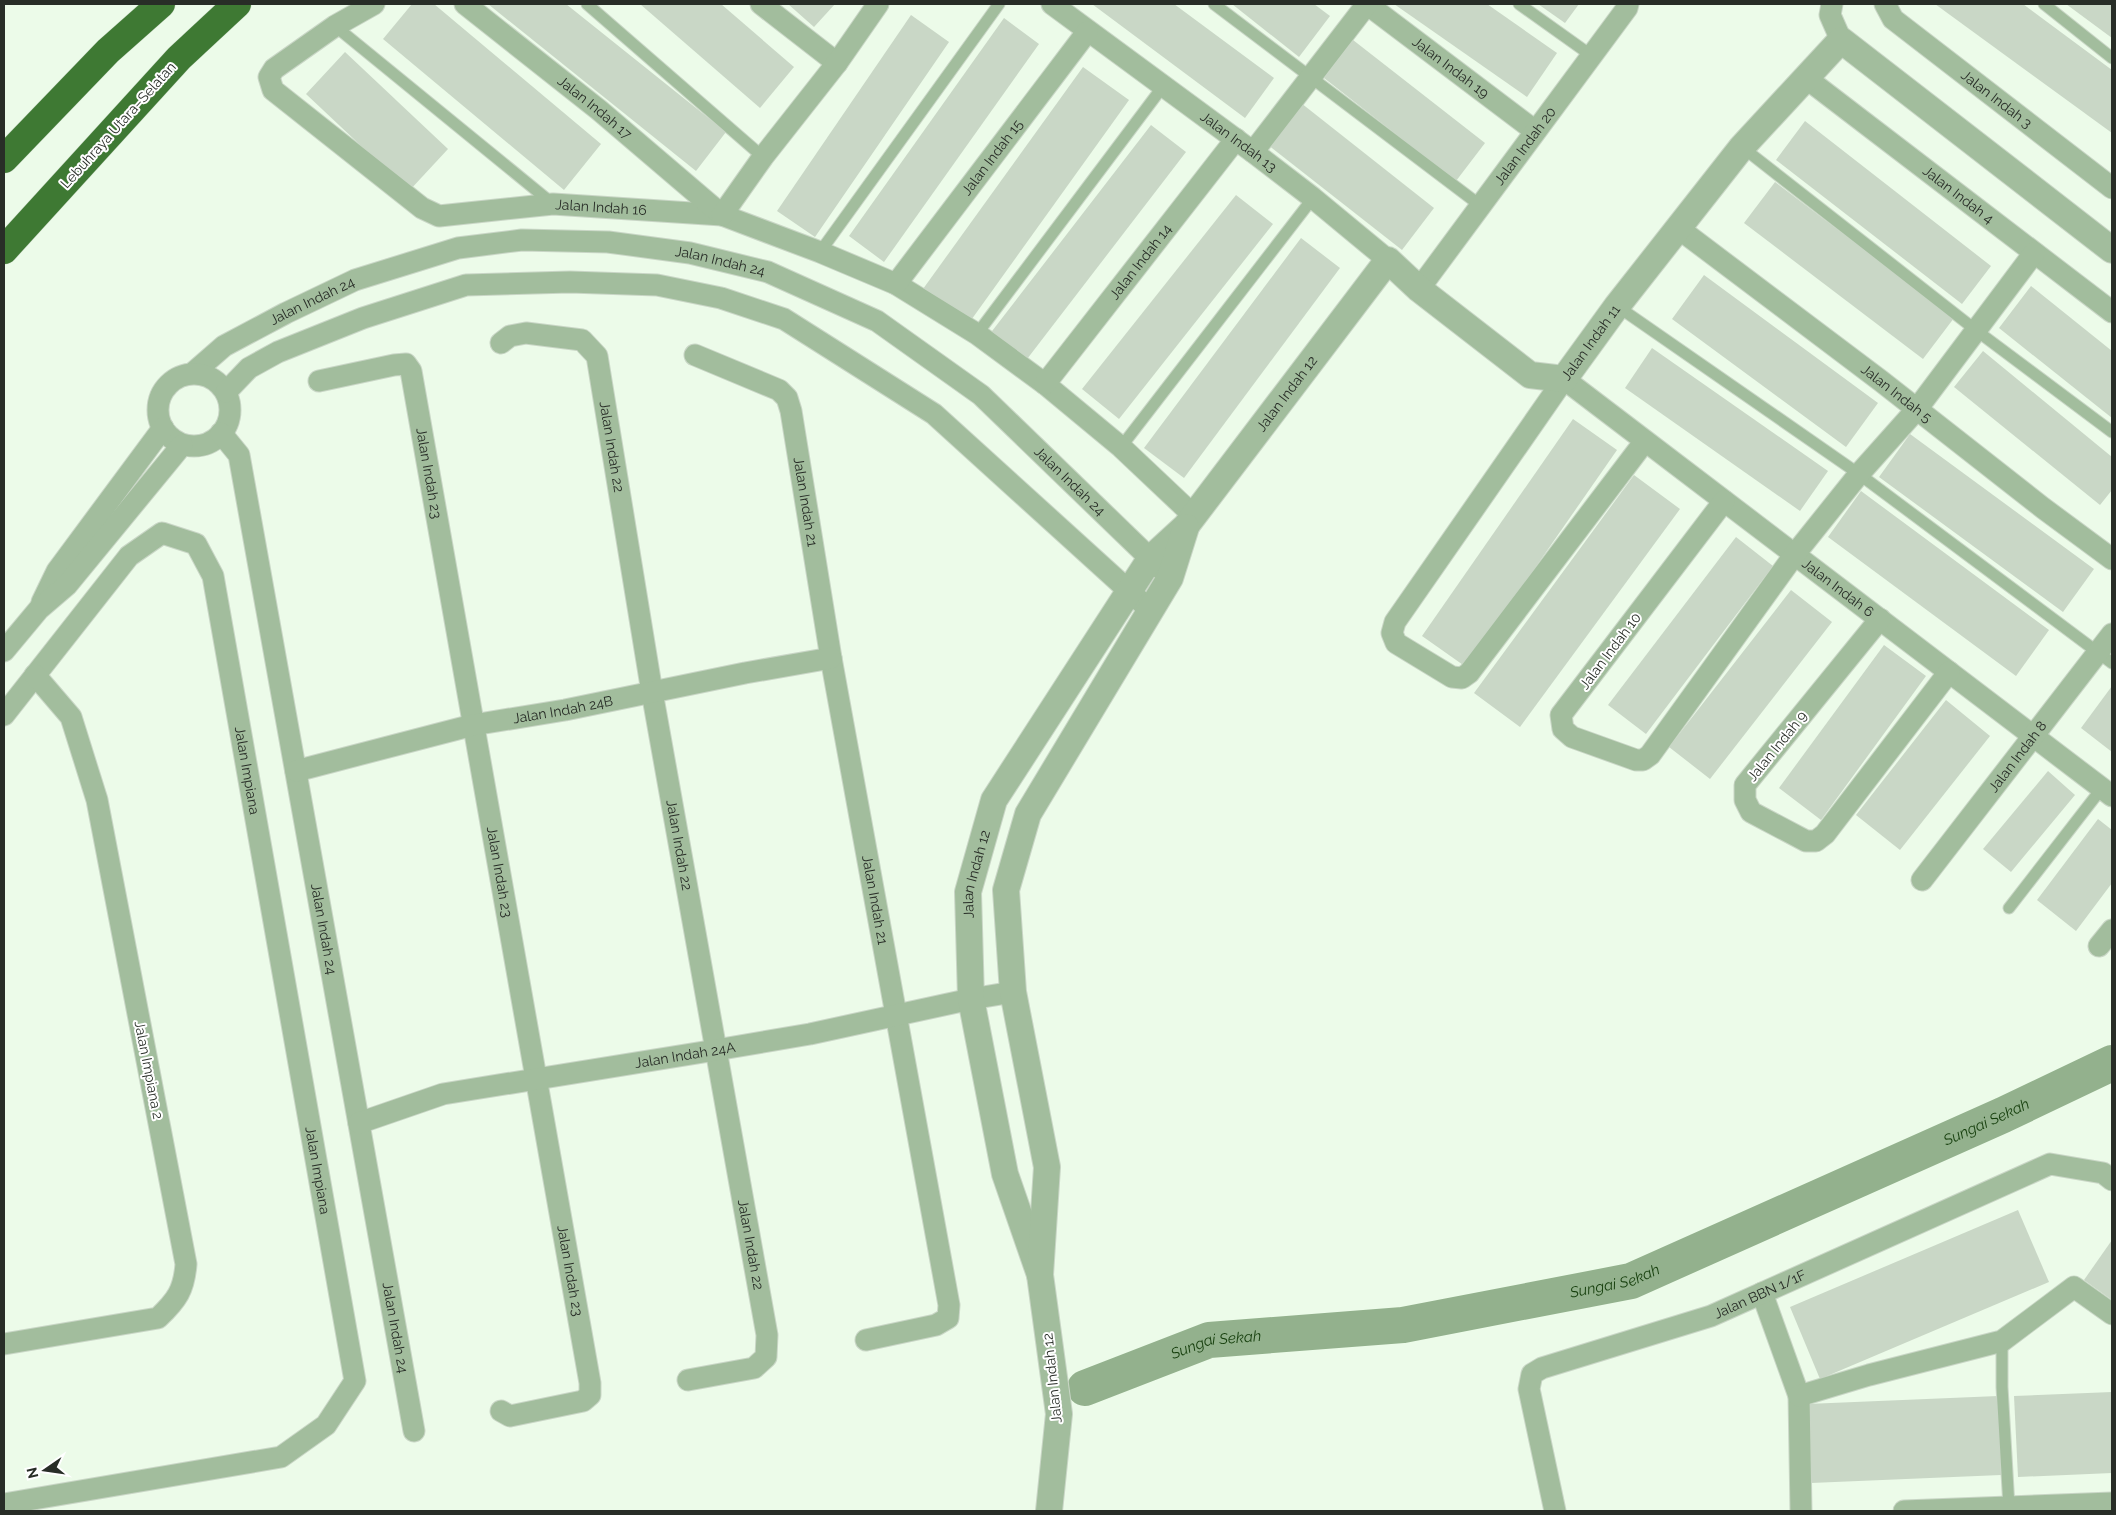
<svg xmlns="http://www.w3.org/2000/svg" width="2116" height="1515" viewBox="0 0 2116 1515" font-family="Raleway,sans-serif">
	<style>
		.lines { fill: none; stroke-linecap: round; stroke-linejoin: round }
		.river { stroke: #93b18d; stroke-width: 36 }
		.building { fill: #c9d7c6 }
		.service-casing { stroke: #c9d6c6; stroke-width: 13 }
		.minor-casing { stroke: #c9d6c6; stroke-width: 23 }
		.tertiary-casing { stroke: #c9d6c6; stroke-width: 28 }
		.motorway-casing { stroke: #c9d6c6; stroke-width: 29 }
		.service { stroke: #a2bd9d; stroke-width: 11 }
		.minor { stroke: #a2bd9d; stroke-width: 21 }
		.tertiary { stroke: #a2bd9d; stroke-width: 26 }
		.motorway { stroke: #3e7933; stroke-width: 28 }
		.labels { text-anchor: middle; stroke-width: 4; stroke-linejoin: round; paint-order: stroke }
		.street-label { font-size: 14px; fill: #282d27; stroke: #fff }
		.water-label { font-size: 15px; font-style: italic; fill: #163f0d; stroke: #fff }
	</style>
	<rect width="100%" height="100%" fill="#ecfbe9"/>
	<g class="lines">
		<path class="river" id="s1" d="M 1085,1388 L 1209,1340 L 1403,1325 L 1631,1281 L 2003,1115 L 2112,1063"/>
	</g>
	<g class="building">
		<polygon points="412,4 434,4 601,144 564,190 383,39"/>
		<polygon points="488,4 566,4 726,132 696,171"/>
		<polygon points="640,4 721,4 794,67 760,108"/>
		<polygon points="788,4 835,4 814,27"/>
		<polygon points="1092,4 1174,4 1274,78 1245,118"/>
		<polygon points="1232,4 1314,4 1330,16 1299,57"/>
		<polygon points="1394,4 1487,4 1557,53 1527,97"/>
		<polygon points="1538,4 1579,4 1565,23"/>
		<polygon points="1935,4 2023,4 2112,70 2112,133"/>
		<polygon points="2066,4 2112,4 2112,38"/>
		<polygon points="911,15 949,42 815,237 777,211"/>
		<polygon points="1004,18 1039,44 884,262 849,236"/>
		<polygon points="1353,40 1485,143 1456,181 1324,78"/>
		<polygon points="345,52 448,149 409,191 306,94"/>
		<polygon points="1083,67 1129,100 969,323 923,289"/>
		<polygon points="1301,103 1434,208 1402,250 1268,145"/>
		<polygon points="1805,121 1991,266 1962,304 1776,160"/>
		<polygon points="1151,125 1186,152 1024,363 989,335"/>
		<polygon points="1775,182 1954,318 1923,359 1744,223"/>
		<polygon points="1236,195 1273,224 1119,419 1082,389"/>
		<polygon points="1301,238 1340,268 1184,478 1144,448"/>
		<polygon points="1704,275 1878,403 1846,447 1672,319"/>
		<polygon points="2031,286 2112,351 2112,418 1999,328"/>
		<polygon points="1652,348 1828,471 1800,511 1625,388"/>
		<polygon points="1983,351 2112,457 2112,490 2100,505 1954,387"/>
		<polygon points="1573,419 1617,450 1466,667 1422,636"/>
		<polygon points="1910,434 2094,569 2063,612 1879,477"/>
		<polygon points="1634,475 1680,509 1520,727 1474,693"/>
		<polygon points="1861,491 2049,630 2016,676 1828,537"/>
		<polygon points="1736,537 1773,566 1646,734 1608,705"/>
		<polygon points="1791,590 1832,622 1710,779 1669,747"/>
		<polygon points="1884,645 1926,676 1821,820 1779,788"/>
		<polygon points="2112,686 2112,752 2081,728"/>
		<polygon points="1946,700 1990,736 1900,850 1856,815"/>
		<polygon points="2048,771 2075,795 2011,872 1983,849"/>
		<polygon points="2098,819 2112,830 2112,883 2076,931 2037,900"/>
		<polygon points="2018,1210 2049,1282 1820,1379 1790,1307"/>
		<polygon points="2112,1240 2112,1300 2084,1280"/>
		<polygon points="2112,1392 2112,1473 2018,1477 2014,1396"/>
		<polygon points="1998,1396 2001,1475 1811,1483 1807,1404"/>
	</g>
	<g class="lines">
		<defs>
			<g id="service">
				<polyline points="587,4 763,157"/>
				<polyline points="1214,4 1481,206"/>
				<polyline points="1519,4 1592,56"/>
				<polyline points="2044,4 2112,58"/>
				<polyline points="335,26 553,204"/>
				<polyline points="1742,147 1977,331 2112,432"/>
				<polyline points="820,252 999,4"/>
				<polyline points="1617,306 1859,474 2112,663"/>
				<polyline points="977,334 1164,85"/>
				<polyline points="1121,447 1313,198"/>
				<polyline points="2009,908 2102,788"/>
				<polyline points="2002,1341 2002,1387 2009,1507"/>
			</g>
			<g id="minor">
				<path id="s2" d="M 374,4 L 335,26 L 274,69 L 269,77 L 273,90 L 422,208 L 439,216 L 553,204 L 722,215 L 820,252 L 896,284 L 977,334 L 1045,384 L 1121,447 L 1193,515"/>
				<path id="s3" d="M 465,4 L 599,110 L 722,215"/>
				<polyline points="761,4 837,63"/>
				<path id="s4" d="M 1052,4 L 1253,152 L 1313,198 L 1388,260"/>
				<path id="s5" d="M 1367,4 L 1535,131"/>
				<polyline points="1832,4 1830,15 1841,40"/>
				<path id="s6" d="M 1885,4 L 1893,19 L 2112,188"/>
				<path id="s7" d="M 1806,78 L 2112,312"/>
				<polyline points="1253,152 1367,4"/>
				<polyline points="722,215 763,157 837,63 878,4"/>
				<path id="s8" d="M 1678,228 L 1881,381 L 2043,508 L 2112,559"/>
				<path id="s9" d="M 896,284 L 1087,32"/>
				<path id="s10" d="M 1419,289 L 1627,8 L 1628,4"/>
				<path id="s11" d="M 501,343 L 510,336 L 526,333 L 582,340 L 597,356 L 652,692 L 767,1335 L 766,1357 L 754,1368 L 688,1380"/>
				<path id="s12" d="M 695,355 L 779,390 L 787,398 L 791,411 L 831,658 L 949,1305 L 948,1318 L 936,1325 L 866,1340"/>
				<path id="s13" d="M 193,373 L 224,346 L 286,313 L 355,280 L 458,248 L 522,240 L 608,242 L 690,253 L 768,272 L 877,321 L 981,395 L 1161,569"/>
				<circle cx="194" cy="410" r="36"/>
				<path id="s14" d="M 319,381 L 394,365 L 406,364 L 411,371 L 590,1383 L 590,1395 L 583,1401 L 510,1416 L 501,1411"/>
				<path id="s15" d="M 1045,384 L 1236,139"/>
				<polyline points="226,392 249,368 278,352 363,318 466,285 570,282 657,285 721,298 784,319 934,414 1150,610"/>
				<path id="s16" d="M 221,433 L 239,455 L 414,1431"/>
				<path id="s17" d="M 1645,441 L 1469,673 L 1462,678 L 1452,677 L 1396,643 L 1392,633 L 1395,622 L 1564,379 L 2112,796"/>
				<polyline points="1724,501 1561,715 1563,729 1572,737 1636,760 1643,760 1650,755 1795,554 1859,474 1917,409 2034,253"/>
				<polyline points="42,602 57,571 163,428"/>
				<polyline points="1880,619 1745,785 1745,800 1751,812 1806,841 1816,841 1825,834 1949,672"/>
				<polyline points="4,651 39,609 67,585 182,445"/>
				<path id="s18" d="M 4,715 L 129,556 L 162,533 L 196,544 L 213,576 L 355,1381 L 326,1425 L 281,1457 L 4,1504"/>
				<path id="s19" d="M 296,771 L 473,725 L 565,710 L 745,673 L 831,658"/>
				<path id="s20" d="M 1922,880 L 2112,634"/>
				<polyline points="2099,946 2112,930"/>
				<path id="s21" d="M 359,1123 L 443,1094 L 716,1050 L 810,1034 L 971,999 L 1013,992"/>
				<polyline points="1762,1293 1799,1396 1801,1511"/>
				<path d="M 4,1344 L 158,1318 C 177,1300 184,1290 186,1264 L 97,800 L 71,717 L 35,675"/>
				<polyline points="1799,1396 1869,1375 2002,1341 2074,1287 2112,1314"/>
				<path id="s22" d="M 1555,1511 L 1529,1389 L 1532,1374 L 1542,1368 L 1711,1316 L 2050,1164 L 2103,1173 L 2112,1180"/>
				<polyline points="1904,1511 2112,1503"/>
			</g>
			<g id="tertiary">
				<path id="s23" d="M 1040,1275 L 1005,1174 L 971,999 L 968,892 L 994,800 L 1150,559 L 1186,526 L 1388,260 L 1419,289 L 1530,375 L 1564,379 L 1617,306 L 1742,147 L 1841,40 L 2112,250"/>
				<polyline points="1049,1511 1059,1414 1040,1275 1047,1167 1013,992 1006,890 1028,814 1170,578 1186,527"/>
			</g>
			<g id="motorway">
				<polyline points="4,159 108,51 161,4"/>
				<polyline points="4,250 179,58 237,4"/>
			</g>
		</defs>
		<use href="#service" class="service-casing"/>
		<use href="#minor" class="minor-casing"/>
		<use href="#tertiary" class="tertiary-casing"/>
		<use href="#motorway" class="motorway-casing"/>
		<use href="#service" class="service"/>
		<use href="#minor" class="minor"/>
		<use href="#tertiary" class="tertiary"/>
		<use href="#motorway" class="motorway"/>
	</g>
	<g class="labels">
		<g class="street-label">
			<text dy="5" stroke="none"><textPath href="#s5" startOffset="105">Jalan Indah 19</textPath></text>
			<text dy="5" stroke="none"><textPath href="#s6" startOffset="148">Jalan Indah 3</textPath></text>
			<text dy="5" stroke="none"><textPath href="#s3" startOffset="166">Jalan Indah 17</textPath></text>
			<text transform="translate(118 125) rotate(-48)" y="5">Lebuhraya Utara–Selatan</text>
			<text dy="5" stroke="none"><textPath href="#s4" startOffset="232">Jalan Indah 13</textPath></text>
			<text dy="5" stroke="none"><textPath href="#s10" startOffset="178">Jalan Indah 20</textPath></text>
			<text dy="5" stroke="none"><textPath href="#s9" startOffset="159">Jalan Indah 15</textPath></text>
			<text dy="5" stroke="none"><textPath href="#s7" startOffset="192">Jalan Indah 4</textPath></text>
			<text dy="5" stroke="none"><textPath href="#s2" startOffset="514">Jalan Indah 16</textPath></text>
			<text dy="5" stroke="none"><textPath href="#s13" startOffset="560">Jalan Indah 24</textPath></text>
			<text dy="5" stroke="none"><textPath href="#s15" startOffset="155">Jalan Indah 14</textPath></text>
			<text dy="5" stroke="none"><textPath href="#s13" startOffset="140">Jalan Indah 24</textPath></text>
			<text dy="5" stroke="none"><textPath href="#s23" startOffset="1420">Jalan Indah 11</textPath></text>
			<text dy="5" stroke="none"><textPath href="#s23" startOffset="990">Jalan Indah 12</textPath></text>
			<text dy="5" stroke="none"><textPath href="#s8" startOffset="274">Jalan Indah 5</textPath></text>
			<text dy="5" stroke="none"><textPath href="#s11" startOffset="198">Jalan Indah 22</textPath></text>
			<text dy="5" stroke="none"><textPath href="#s14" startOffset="201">Jalan Indah 23</textPath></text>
			<text dy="5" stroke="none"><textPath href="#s13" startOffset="980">Jalan Indah 24</textPath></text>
			<text dy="5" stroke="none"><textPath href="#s12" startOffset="208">Jalan Indah 21</textPath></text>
			<text dy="5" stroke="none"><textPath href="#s17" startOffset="1038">Jalan Indah 6</textPath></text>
			<text transform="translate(1610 651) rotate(-53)" y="5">Jalan Indah 10</text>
			<text dy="5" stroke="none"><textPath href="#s19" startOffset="274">Jalan Indah 24B</textPath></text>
			<text transform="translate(1777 746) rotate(-51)" y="5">Jalan Indah 9</text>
			<text dy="5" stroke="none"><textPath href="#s20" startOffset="156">Jalan Indah 8</textPath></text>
			<text dy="5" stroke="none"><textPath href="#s18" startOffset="512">Jalan Impiana</textPath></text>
			<text dy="5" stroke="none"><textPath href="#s11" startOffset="602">Jalan Indah 22</textPath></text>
			<text dy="5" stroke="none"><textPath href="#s14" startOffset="606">Jalan Indah 23</textPath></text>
			<text dy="5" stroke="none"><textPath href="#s23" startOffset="411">Jalan Indah 12</textPath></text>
			<text dy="5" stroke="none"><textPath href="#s12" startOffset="612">Jalan Indah 21</textPath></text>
			<text dy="5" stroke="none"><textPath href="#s16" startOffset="510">Jalan Indah 24</textPath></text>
			<text dy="5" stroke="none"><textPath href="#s21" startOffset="334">Jalan Indah 24A</textPath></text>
			<text transform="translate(149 1070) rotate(79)" y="5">Jalan Impiana 2</text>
			<text dy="5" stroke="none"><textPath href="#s18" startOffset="918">Jalan Impiana</textPath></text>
			<text dy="5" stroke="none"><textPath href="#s11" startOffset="1008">Jalan Indah 22</textPath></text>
			<text dy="5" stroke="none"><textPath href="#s14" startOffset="1011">Jalan Indah 23</textPath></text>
			<text dy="5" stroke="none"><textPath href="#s22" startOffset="382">Jalan BBN 1/1F</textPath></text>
			<text dy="5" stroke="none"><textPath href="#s16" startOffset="915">Jalan Indah 24</textPath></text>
			<text transform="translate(1052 1378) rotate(-96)" y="5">Jalan Indah 12</text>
		</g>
		<g class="water-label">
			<text dy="5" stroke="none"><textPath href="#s1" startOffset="949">Sungai Sekah</textPath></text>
			<text dy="5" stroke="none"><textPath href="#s1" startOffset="544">Sungai Sekah</textPath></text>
			<text dy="5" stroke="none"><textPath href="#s1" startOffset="139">Sungai Sekah</textPath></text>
		</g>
	</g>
	<rect width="2116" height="1515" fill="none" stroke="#282d27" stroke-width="10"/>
	<g transform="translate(45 1470) rotate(257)" stroke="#ffffff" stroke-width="4" paint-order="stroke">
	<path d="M0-4L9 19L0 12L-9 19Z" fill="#282d27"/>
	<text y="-8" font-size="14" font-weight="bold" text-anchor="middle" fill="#282d27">N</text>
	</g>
</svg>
